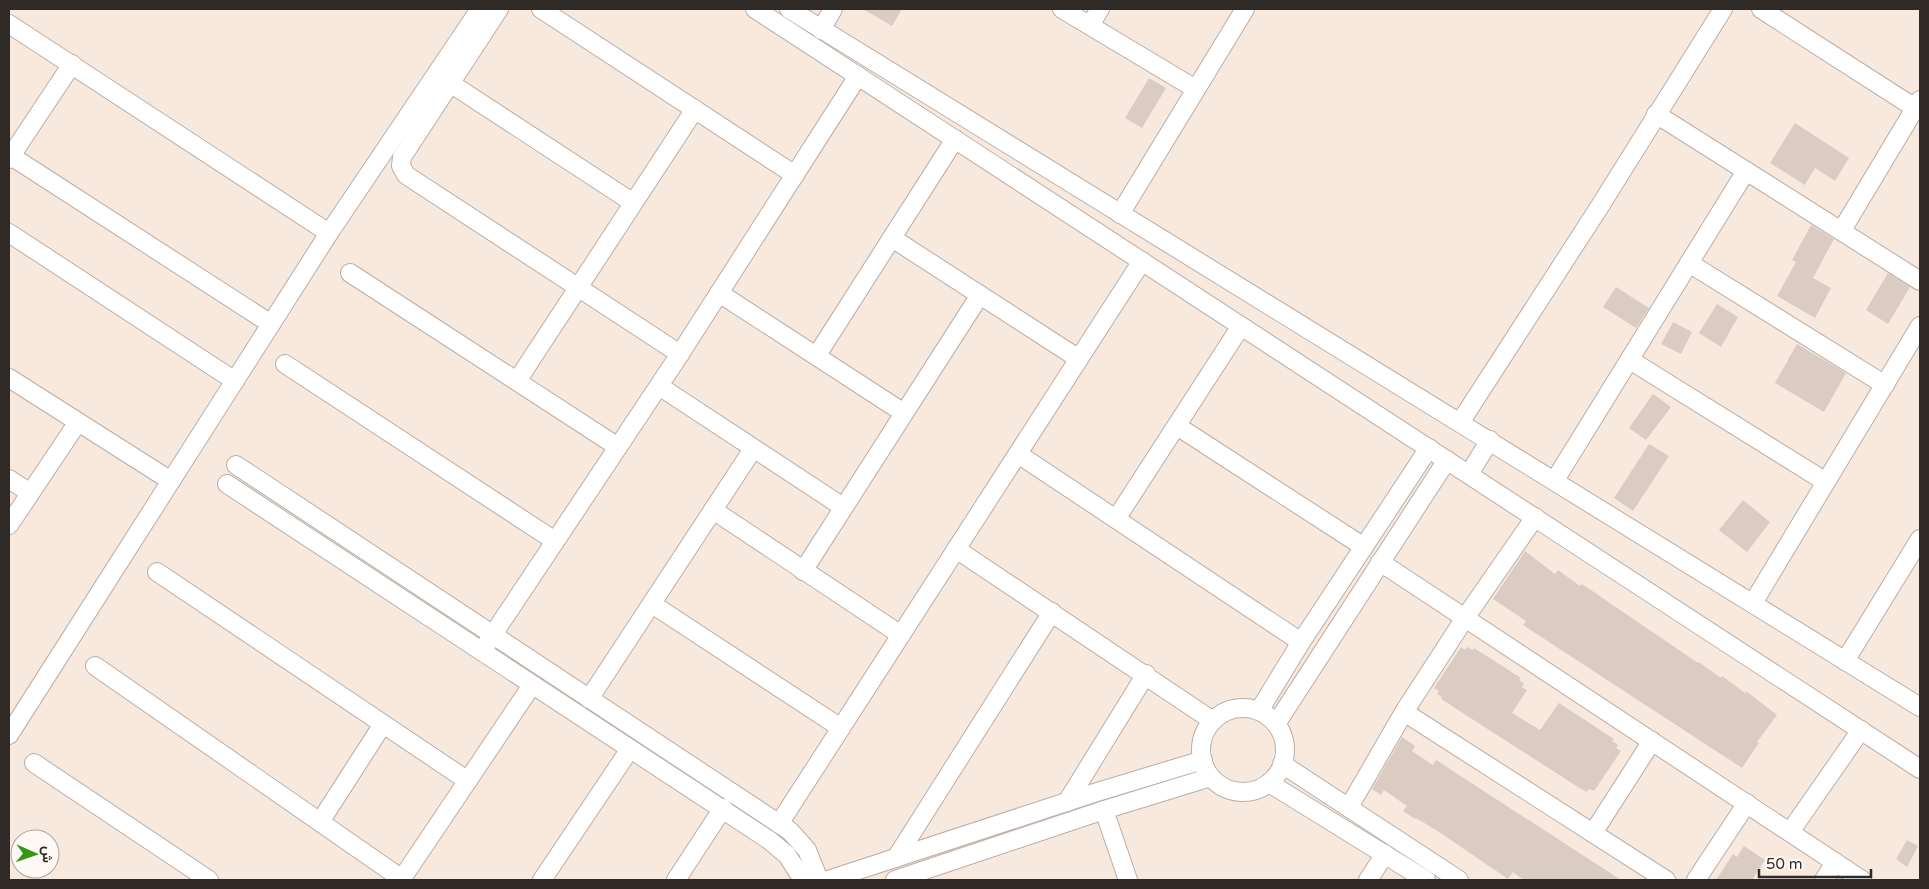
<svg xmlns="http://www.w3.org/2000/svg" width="1929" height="889" viewBox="0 0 1929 889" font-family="'Varela Round',Vazirmatn,sans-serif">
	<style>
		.building { fill: #daccc2 }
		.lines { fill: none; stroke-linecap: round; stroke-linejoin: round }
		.minor-casing { stroke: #bbada4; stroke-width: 20 }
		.minor { stroke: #fff; stroke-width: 18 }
	</style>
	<rect width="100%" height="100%" fill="#f8e9df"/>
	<g class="building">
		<polygon points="863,9 902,9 892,26"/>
		<polygon points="1149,78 1166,88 1142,128 1125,118"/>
		<polygon points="1795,123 1849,158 1835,181 1815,168 1805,185 1770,163"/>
		<polygon points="1811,225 1834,239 1813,278 1831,288 1815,318 1777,296 1796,262 1792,260"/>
		<polygon points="1888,273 1910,287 1888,324 1866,310"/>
		<polygon points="1616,287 1649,308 1636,328 1603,307"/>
		<polygon points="1717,304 1738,317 1721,347 1699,333"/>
		<polygon points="1673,322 1692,332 1681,354 1661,344"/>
		<polygon points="1797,344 1846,373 1824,412 1775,383"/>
		<polygon points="1653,394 1671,407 1646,440 1629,428"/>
		<polygon points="1649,444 1669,456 1633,511 1614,498"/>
		<polygon points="1743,500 1770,522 1747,552 1719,530"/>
		<polygon points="1525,551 1555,574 1558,570 1580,586 1582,584 1698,663 1699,662 1721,678 1722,676 1745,693 1746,691 1777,715 1757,742 1759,743 1742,768 1523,625 1526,621 1493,599"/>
		<polygon points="1461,647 1465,650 1467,647 1473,650 1474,648 1521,678 1519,680 1524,684 1522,687 1527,690 1512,713 1540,730 1559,703 1614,739 1612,741 1618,745 1616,748 1621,751 1594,791 1589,789 1587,792 1581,789 1441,699 1442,697 1437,694 1439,691 1434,688"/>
		<polygon points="1402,737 1415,746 1412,751 1433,765 1436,760 1621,880 1524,880 1513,872 1508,879 1439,832 1416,818 1415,819 1403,811 1407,806 1384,790 1381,795 1372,789"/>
		<polygon points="1907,840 1918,846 1907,867 1896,859"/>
		<polygon points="1744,846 1765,860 1752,880 1716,880 1733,854 1737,857"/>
	</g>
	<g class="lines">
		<defs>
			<g id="minor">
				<polyline points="499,9 402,157 401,166 406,175 680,354"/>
				<polyline points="541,9 795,175"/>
				<polyline points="755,9 1920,769"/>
				<polyline points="789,9 1920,707"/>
				<polyline points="1062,9 1194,88"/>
				<polyline points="1761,9 1915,108"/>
				<polyline points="9,24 329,233"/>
				<polyline points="1090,25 1100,9"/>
				<polyline points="821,30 833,9"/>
				<polyline points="450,83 632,202"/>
				<polyline points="1656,114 1920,281"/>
				<polyline points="11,156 271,324"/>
				<polyline points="9,159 72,64"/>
				<polyline points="1120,214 1245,9"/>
				<polyline points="1842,230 1920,100"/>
				<polyline points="9,233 235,381"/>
				<polyline points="892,238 1079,359"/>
				<polyline points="1689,263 1885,385"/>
				<polyline points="350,273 618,447"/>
				<polyline points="719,293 904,413"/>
				<polyline points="817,355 955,139"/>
				<polyline points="1630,360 1826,482"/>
				<polyline points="285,364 555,541"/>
				<polyline points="9,378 171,481"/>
				<polyline points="517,381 695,109"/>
				<polyline points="659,386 843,507"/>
				<polyline points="1461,421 1600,206 1723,9"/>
				<polyline points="1177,426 1364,547"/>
				<polyline points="1018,454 1301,642"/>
				<polyline points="236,465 790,831 807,850 819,880"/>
				<polyline points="1469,474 1490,440"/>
				<polyline points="9,479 30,493"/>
				<polyline points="1555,480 1746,171"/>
				<polyline points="227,484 769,840 787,855 803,880"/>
				<polyline points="713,510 901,635"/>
				<polyline points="1116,519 1241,326"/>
				<polyline points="9,525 78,422"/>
				<polyline points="956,549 1213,721"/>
				<polyline points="1380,562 1862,880"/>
				<polyline points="803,571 980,295"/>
				<polyline points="157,572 468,781"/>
				<polyline points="1753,603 1920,326"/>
				<polyline points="652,604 841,728"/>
				<polyline points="486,645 680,354 858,76"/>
				<polyline points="1845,661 1920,539"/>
				<polyline points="95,666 402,879"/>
				<polyline points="589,699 753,449"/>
				<circle cx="1243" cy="750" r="42"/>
				<polyline points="1259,711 1301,642 1429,448"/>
				<polyline points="1404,712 1666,880"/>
				<polyline points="1276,724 1447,460"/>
				<polyline points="9,735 329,233 480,9"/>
				<polyline points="34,763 209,880"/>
				<polyline points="1282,764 1459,880"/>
				<polyline points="1269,783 1426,880"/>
				<polyline points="1067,802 1146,674"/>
				<polyline points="1349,807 1404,712 1465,618 1535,517"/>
				<polyline points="1104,810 1128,880"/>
				<polyline points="320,822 383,724"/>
				<polyline points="779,824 1142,261"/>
				<polyline points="1790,832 1861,730"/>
				<polyline points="1593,833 1652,741"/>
				<polyline points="896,858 1052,612"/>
				<polyline points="401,880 532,685"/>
				<polyline points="542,880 630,749"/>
				<polyline points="676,880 723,808"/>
				<polyline points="828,880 1094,793 1203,760"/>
				<polyline points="895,880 1104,810 1211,777"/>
				<polyline points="1368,880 1385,854"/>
				<polyline points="1696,880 1747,803"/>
				<polyline points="1824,880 1835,862"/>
			</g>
		</defs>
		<use href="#minor" class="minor-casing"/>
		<use href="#minor" class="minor"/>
	</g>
	<rect width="1929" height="889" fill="none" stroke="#2f2a26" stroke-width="20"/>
	<g transform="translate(35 854) rotate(92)"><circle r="24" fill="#fff9f5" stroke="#aca6a2"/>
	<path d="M0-4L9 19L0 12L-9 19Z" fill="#359618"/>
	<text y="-8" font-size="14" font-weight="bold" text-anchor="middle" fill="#2f2a26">ش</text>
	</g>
	<path d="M1759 869v8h112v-8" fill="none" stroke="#2f2a26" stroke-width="2.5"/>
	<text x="1766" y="869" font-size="15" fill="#2f2a26" stroke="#fff9f5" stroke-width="4" paint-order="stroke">50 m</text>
</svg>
